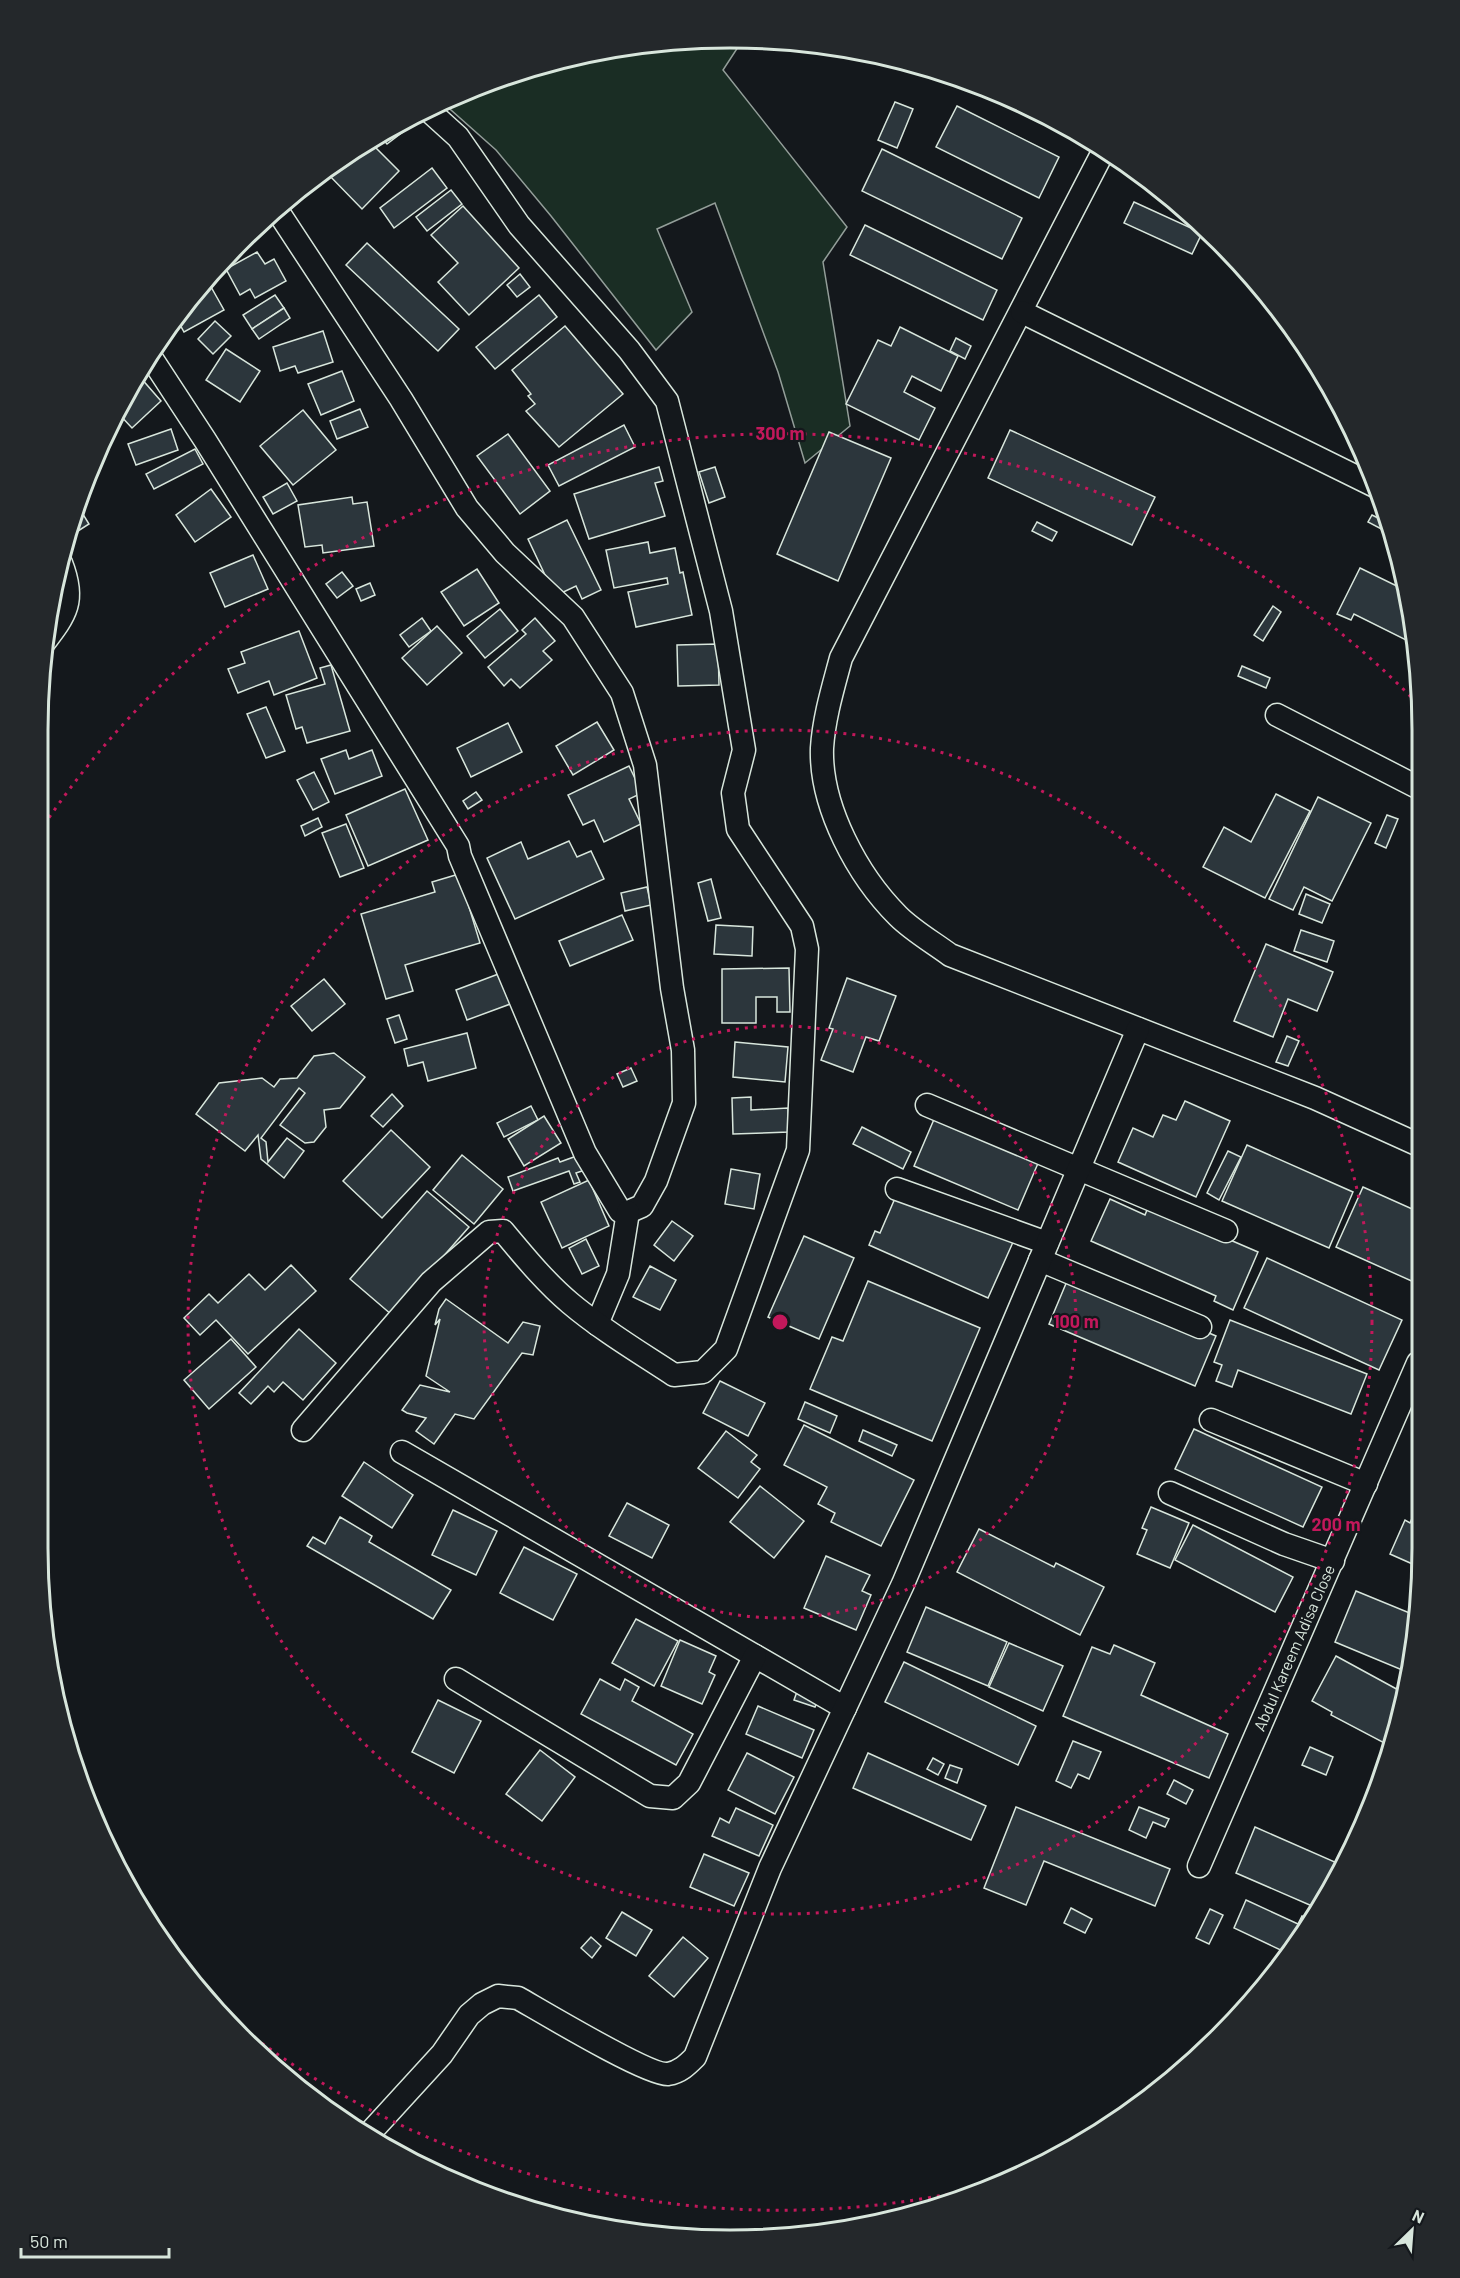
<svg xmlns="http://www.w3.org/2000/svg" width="1460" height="2278" viewBox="0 0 1460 2278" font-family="Barlow,sans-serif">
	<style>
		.green { fill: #1a2d24; stroke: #939e99; stroke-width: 1.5 }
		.building { fill: #2c363c; stroke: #d8e6dc; stroke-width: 1.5 }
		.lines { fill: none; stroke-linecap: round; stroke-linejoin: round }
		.minor-casing { stroke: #d8e6dc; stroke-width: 25 }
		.minor { stroke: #14181c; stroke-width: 22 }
		.ring { fill: none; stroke: #c2185b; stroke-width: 3; stroke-dasharray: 3 6 }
		.labels { text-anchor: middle; stroke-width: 4.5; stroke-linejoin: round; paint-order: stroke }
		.street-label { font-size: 16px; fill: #d8e6dc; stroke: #14181c }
		.rim { fill: none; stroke: #d8e6dc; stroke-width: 3 }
		.centre { fill: #c2185b; stroke: #14181c; stroke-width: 3 }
		.ring-label { font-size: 18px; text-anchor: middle; font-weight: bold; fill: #c2185b; stroke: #14181c; stroke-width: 4.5; stroke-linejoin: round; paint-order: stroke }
	</style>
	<rect width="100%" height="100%" fill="#14181c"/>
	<polygon class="green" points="684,39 742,41 723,70 847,227 823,262 850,426 805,463 778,372 715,203 657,229 692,312 656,350 551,216 496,150 442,102 550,61"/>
	<g class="building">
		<polygon points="895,102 913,109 897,148 878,140"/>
		<polygon points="957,106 1059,157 1039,198 936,147"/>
		<polygon points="399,124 404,131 387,144 380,136"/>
		<polygon points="370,142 399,171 362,209 325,171"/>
		<polygon points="882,149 1022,218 1002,259 862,191"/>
		<polygon points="432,168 447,188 394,228 380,208"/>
		<polygon points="451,190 462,204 427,231 416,217"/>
		<polygon points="1134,202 1202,233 1192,254 1124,223"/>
		<polygon points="463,206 519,268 469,315 438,282 458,263 431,235"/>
		<polygon points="865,225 997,290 983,320 850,255"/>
		<polygon points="367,243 459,329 438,351 346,265"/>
		<polygon points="257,252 265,264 274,259 286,281 255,298 250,289 240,295 226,269"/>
		<polygon points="520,274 530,287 517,297 507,285"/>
		<polygon points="206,278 224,310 184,332 178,321"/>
		<polygon points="275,295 284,308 252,329 243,315"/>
		<polygon points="539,295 557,317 495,369 476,347"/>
		<polygon points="284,308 290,318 259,339 252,329"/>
		<polygon points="215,321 231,336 213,354 198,339"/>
		<polygon points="565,326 623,394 559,447 526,411 535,404 528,396 531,394 512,370"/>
		<polygon points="900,327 958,356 941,391 912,376 904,392 935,408 919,440 846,404 878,340 891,346"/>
		<polygon points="323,331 333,362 298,373 295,366 280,371 273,347"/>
		<polygon points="956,338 971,346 965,359 950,351"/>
		<polygon points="226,349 260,371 240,402 206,380"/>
		<polygon points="342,371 354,401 321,415 308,384"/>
		<polygon points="140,377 161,401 132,428 117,412"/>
		<polygon points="360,409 368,427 337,439 330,421"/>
		<polygon points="303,410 336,450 293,485 260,446"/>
		<polygon points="624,425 635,447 559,486 548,465"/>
		<polygon points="171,429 178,450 136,465 128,444"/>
		<polygon points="1010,430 1155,497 1132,545 988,478"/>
		<polygon points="829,432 891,458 838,581 777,554"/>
		<polygon points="508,434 550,491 520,514 477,456"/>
		<polygon points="195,449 203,464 154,489 146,474"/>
		<polygon points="659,467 663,481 655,483 665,516 589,539 574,494"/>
		<polygon points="715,467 725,497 709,503 699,472"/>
		<polygon points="287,483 297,501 273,514 263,497"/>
		<polygon points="211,489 231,517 195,542 176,515"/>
		<polygon points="352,497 353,504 367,502 374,546 323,553 322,545 305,547 298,505"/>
		<polygon points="78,506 89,524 67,538 74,509"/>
		<polygon points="1372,515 1388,523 1390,526 1387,532 1368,522"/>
		<polygon points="567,520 601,590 582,599 576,586 555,596 528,539"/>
		<polygon points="1037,522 1057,532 1052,541 1032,531"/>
		<polygon points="648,542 650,553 675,548 680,573 683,572 692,615 636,627 628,592 668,584 667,578 614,588 606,550"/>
		<polygon points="253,555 268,589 225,607 210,573"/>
		<polygon points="1360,568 1405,590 1414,644 1354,614 1351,620 1337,614"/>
		<polygon points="477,569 499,603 464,626 441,592"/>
		<polygon points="342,572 353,586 337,598 326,584"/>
		<polygon points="370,583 375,595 361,601 356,589"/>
		<polygon points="1273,606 1281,612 1263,641 1254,635"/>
		<polygon points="500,609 518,631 485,658 467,636"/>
		<polygon points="422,618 431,631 409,647 400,635"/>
		<polygon points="535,618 555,641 543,651 552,660 520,688 511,679 504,686 488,667 526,634 522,630"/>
		<polygon points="437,626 462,653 427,685 402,658"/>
		<polygon points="299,631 317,678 274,695 269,681 238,693 228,669 245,663 241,652"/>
		<polygon points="718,644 719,685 678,686 677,645"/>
		<polygon points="331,665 350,731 307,743 302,727 296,729 286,695 325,684 320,668"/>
		<polygon points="1242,666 1270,678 1266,688 1238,676"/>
		<polygon points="266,707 285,751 266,758 247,714"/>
		<polygon points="597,722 614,750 573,775 556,746"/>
		<polygon points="508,723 522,752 471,777 457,748"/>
		<polygon points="346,750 349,759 372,750 382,776 335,794 321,759"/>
		<polygon points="629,766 642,793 629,799 641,824 604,842 594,820 583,825 568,795"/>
		<polygon points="314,772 329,802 313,810 297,780"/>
		<polygon points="405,789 428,840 368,866 346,815"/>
		<polygon points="476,792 482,800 468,809 463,801"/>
		<polygon points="1276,794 1310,811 1265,898 1203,867 1224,827 1251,842"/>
		<polygon points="1318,797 1371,823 1332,901 1304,887 1293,910 1269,899"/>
		<polygon points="1387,815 1398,819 1386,848 1375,843"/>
		<polygon points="318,818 322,827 305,836 301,826"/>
		<polygon points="346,824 364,868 340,877 322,833"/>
		<polygon points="569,841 577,857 591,851 604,879 515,919 487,858 521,842 528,859"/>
		<polygon points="459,874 480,943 405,965 413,991 386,999 361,914 435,892 432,882"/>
		<polygon points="711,879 721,918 708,921 698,883"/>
		<polygon points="647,887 651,905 625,911 621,893"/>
		<polygon points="1306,894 1330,904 1322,923 1299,914"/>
		<polygon points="622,915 633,940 570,966 559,941"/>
		<polygon points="716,925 753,927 752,956 714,954"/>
		<polygon points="1301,930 1334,941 1327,962 1294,951"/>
		<polygon points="1266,944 1333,972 1317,1011 1288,999 1273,1037 1234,1021"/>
		<polygon points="789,968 790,1012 777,1012 777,997 756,997 756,1023 722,1023 722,969"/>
		<polygon points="501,973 513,1003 467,1020 456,990"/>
		<polygon points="847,978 896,996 879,1041 866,1037 853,1072 821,1060 833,1029 829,1028"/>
		<polygon points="324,979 345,1004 312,1031 291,1006"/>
		<polygon points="399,1015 407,1039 395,1043 387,1019"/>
		<polygon points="467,1033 476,1068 428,1081 423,1062 408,1066 404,1049"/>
		<polygon points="1287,1036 1299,1041 1288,1066 1276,1062"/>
		<polygon points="735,1042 788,1047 785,1082 733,1077"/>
		<polygon points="334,1053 365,1077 340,1108 324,1110 326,1127 314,1142 305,1143 280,1125 305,1093 299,1088 261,1138 266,1142 268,1162 287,1138 304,1151 284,1178 261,1159 258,1135 245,1151 196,1114 219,1083 262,1078 274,1087 280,1079 297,1078 314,1056"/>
		<polygon points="631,1068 637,1081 623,1087 617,1074"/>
		<polygon points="392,1094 403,1106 383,1127 371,1116"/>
		<polygon points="751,1097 751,1110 788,1108 789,1132 733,1134 732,1098"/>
		<polygon points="1185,1101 1230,1121 1196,1197 1118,1162 1133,1128 1153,1137 1163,1115 1176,1120"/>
		<polygon points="531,1106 538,1120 504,1137 497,1123"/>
		<polygon points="544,1116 561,1143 524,1166 508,1139"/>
		<polygon points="935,1117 1039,1161 1018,1210 914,1166"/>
		<polygon points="862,1127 911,1152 903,1169 853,1144"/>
		<polygon points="391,1130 430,1167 382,1218 343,1181"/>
		<polygon points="1247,1145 1353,1192 1329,1248 1222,1201"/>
		<polygon points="1228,1151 1241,1157 1219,1200 1207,1193"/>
		<polygon points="582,1154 588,1169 576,1173 580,1182 574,1184 569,1171 513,1191 508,1177 558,1158 560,1162"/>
		<polygon points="462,1155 503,1189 474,1224 433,1190"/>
		<polygon points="731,1169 760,1174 754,1209 725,1204"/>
		<polygon points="589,1180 609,1226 562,1248 541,1202"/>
		<polygon points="1363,1187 1419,1212 1418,1277 1416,1283 1336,1247"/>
		<polygon points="899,1189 1014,1240 988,1298 869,1245 875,1231 880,1233"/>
		<polygon points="427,1191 469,1227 392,1315 350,1279"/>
		<polygon points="1110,1199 1145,1215 1149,1205 1258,1252 1233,1310 1214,1301 1216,1296 1091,1241"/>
		<polygon points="672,1221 693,1236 674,1261 654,1245"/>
		<polygon points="804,1236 854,1258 819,1339 768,1317"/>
		<polygon points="586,1239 599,1266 582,1274 569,1248"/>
		<polygon points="1267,1258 1402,1320 1379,1370 1244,1308"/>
		<polygon points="291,1265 316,1291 248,1354 216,1320 200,1335 184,1318 209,1294 218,1303 249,1274 265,1290"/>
		<polygon points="650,1266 676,1280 660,1310 633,1297"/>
		<polygon points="1070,1274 1216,1336 1195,1386 1049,1324"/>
		<polygon points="868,1281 980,1328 932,1441 810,1389 832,1337 843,1341"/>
		<polygon points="446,1299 508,1343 523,1322 540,1326 533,1355 522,1353 474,1419 455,1414 434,1444 416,1431 426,1418 407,1413 402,1410 420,1385 450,1392 426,1376 440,1319 435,1325 439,1309"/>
		<polygon points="1230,1320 1367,1374 1351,1414 1238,1370 1232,1387 1216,1381 1222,1365 1214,1362"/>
		<polygon points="299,1329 336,1363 303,1400 283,1382 274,1392 268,1386 251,1404 239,1393"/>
		<polygon points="231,1339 256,1367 209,1409 184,1380"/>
		<polygon points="720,1381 765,1403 748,1436 703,1413"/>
		<polygon points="805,1402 837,1416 830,1433 798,1419"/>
		<polygon points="804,1425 914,1480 881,1546 831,1522 835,1513 818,1504 827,1487 784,1465"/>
		<polygon points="1194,1429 1322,1487 1303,1527 1175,1469"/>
		<polygon points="863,1430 897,1445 892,1456 859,1441"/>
		<polygon points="726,1431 757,1455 751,1462 760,1469 738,1498 698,1468"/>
		<polygon points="364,1462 413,1495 392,1528 342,1496"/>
		<polygon points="760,1486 804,1521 774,1558 730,1522"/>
		<polygon points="627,1503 669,1525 652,1558 609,1536"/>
		<polygon points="1151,1507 1189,1523 1170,1568 1137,1554 1147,1530 1142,1528"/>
		<polygon points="1417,1507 1417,1566 1390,1554 1405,1520 1410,1523"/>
		<polygon points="453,1510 497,1531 476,1575 432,1555"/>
		<polygon points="340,1517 372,1536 369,1542 451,1590 433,1619 307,1546 313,1537 325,1544"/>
		<polygon points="1193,1525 1293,1577 1275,1612 1175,1560"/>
		<polygon points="979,1529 1054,1567 1056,1563 1104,1587 1080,1635 957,1572"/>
		<polygon points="524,1547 577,1574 553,1620 500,1593"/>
		<polygon points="826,1556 870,1575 862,1591 871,1595 856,1630 804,1608"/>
		<polygon points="1356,1591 1417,1616 1417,1638 1407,1672 1335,1642"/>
		<polygon points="926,1607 1007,1642 988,1686 907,1652"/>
		<polygon points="636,1619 678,1641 654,1686 612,1663"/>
		<polygon points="680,1640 716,1656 709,1672 715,1675 702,1704 661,1686"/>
		<polygon points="1009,1643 1063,1666 1043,1711 989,1687"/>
		<polygon points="1114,1645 1155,1663 1141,1695 1228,1734 1209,1778 1063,1716 1092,1647 1110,1654"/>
		<polygon points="1336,1656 1402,1692 1388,1745 1331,1715 1332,1712 1312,1701"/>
		<polygon points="904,1662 1036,1726 1018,1765 885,1702"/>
		<polygon points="600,1679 620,1690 625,1679 639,1687 632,1701 693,1734 676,1765 581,1714"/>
		<polygon points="799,1686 820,1694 815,1707 794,1700"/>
		<polygon points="438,1700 481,1721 454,1773 412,1752"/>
		<polygon points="758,1706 814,1730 802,1758 746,1734"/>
		<polygon points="1073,1741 1101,1752 1089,1779 1078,1774 1071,1788 1056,1781"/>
		<polygon points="1310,1747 1333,1757 1326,1775 1302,1765"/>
		<polygon points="540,1750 575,1777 542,1821 506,1794"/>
		<polygon points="747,1753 794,1777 775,1814 728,1790"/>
		<polygon points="868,1753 986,1806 971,1840 853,1788"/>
		<polygon points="933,1758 944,1764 938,1775 927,1769"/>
		<polygon points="950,1765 962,1769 957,1783 945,1778"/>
		<polygon points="1174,1780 1193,1790 1186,1804 1167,1794"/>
		<polygon points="1016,1807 1170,1869 1155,1906 1044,1861 1026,1905 984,1888"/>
		<polygon points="1139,1807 1169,1819 1165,1827 1153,1822 1146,1838 1129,1830"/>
		<polygon points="736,1808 773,1825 759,1856 712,1836 720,1818 729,1823"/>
		<polygon points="1255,1827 1344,1866 1330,1895 1319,1909 1236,1873"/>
		<polygon points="704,1854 749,1873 734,1906 690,1887"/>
		<polygon points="1246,1900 1298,1924 1302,1916 1311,1920 1287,1953 1234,1928"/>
		<polygon points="1071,1908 1092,1919 1085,1933 1064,1923"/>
		<polygon points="1210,1909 1223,1915 1209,1944 1196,1938"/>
		<polygon points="622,1912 652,1930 636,1956 606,1938"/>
		<polygon points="591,1937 601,1946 592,1958 581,1948"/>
		<polygon points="683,1937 708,1958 674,1997 649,1976"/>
	</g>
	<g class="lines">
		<defs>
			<g id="minor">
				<path d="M 1104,150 L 841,658 C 833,688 824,717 822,748 C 820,807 858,876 898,916 C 913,931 934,943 950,955 L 1315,1098 L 1419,1145"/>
				<polyline points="1022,312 1375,486"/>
				<polyline points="152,359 205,440 458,846 460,856 585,1153 620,1211 628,1212 642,1206 656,1181 684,1103 683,1050 672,988 645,765 622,693 573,617 505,553 467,508 401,399 277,210"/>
				<path d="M 43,644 C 66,614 76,601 61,563"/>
				<polyline points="1277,715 1421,789"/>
				<polyline points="927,1105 1226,1231"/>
				<polyline points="897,1189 1047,1243"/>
				<polyline points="1040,1260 1200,1327"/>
				<polyline points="597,1324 618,1274 628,1212"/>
				<polyline points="1211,1420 1366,1484"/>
				<path d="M 303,1430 L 431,1282 L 489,1232 L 503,1231 C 524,1256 545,1282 570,1303 C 602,1330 639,1352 674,1375 L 703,1372 L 726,1349 L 798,1150 L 807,949 L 802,926 L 738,829 L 733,793 L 744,750 L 721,611 L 667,401 L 629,350 L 519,225 L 458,137 L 426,108"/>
				<polyline points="402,1452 845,1708"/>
				<polyline points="1170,1493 1284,1544 1333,1561"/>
				<polyline points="456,1679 650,1796 673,1798 689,1783 755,1656"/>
				<path id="s1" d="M 1199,1866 L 1418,1363"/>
				<path d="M 367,2136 L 442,2054 L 469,2015 L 482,2004 L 498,1996 L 518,1998 C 541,2011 649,2076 668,2074 C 680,2072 687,2065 695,2057 L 770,1868 L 903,1584 L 1138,1029"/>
			</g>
		</defs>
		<use href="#minor" class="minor-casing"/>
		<use href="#minor" class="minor"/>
	</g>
	<g class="ring">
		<circle cx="780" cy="1322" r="296"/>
		<circle cx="780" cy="1322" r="592"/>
		<path d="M1010 2180A888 888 0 0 1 221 2012M44 825A888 888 0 0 1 1419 705"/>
	</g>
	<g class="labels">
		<g class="street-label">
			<text dy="6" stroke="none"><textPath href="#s1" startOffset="238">Abdul Kareem Adisa Close</textPath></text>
		</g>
	</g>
	<path d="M0 0H1460V2278H0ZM730 48H730A682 682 0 0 1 1412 730V1548A682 682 0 0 1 730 2230H730A682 682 0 0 1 48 1548V730A682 682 0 0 1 730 48Z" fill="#24282b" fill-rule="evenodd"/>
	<path class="rim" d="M730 48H730A682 682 0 0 1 1412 730V1548A682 682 0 0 1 730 2230H730A682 682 0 0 1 48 1548V730A682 682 0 0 1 730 48Z"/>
	<circle cx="780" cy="1322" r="9" class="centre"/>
	<g class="ring-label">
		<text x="780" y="440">300 m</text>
		<text x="1076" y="1328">100 m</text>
		<text x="1336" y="1531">200 m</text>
	</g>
	<g transform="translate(1412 2230) rotate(25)" stroke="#14181c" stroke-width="4.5" paint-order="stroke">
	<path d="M0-4.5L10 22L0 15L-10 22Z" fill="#d8e6dc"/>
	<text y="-9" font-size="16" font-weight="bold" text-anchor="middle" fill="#d8e6dc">N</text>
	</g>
	<path d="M21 2248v9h148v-9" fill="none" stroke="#d8e6dc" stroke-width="3"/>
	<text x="30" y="2248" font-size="18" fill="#d8e6dc" stroke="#14181c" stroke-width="4.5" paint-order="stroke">50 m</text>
</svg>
